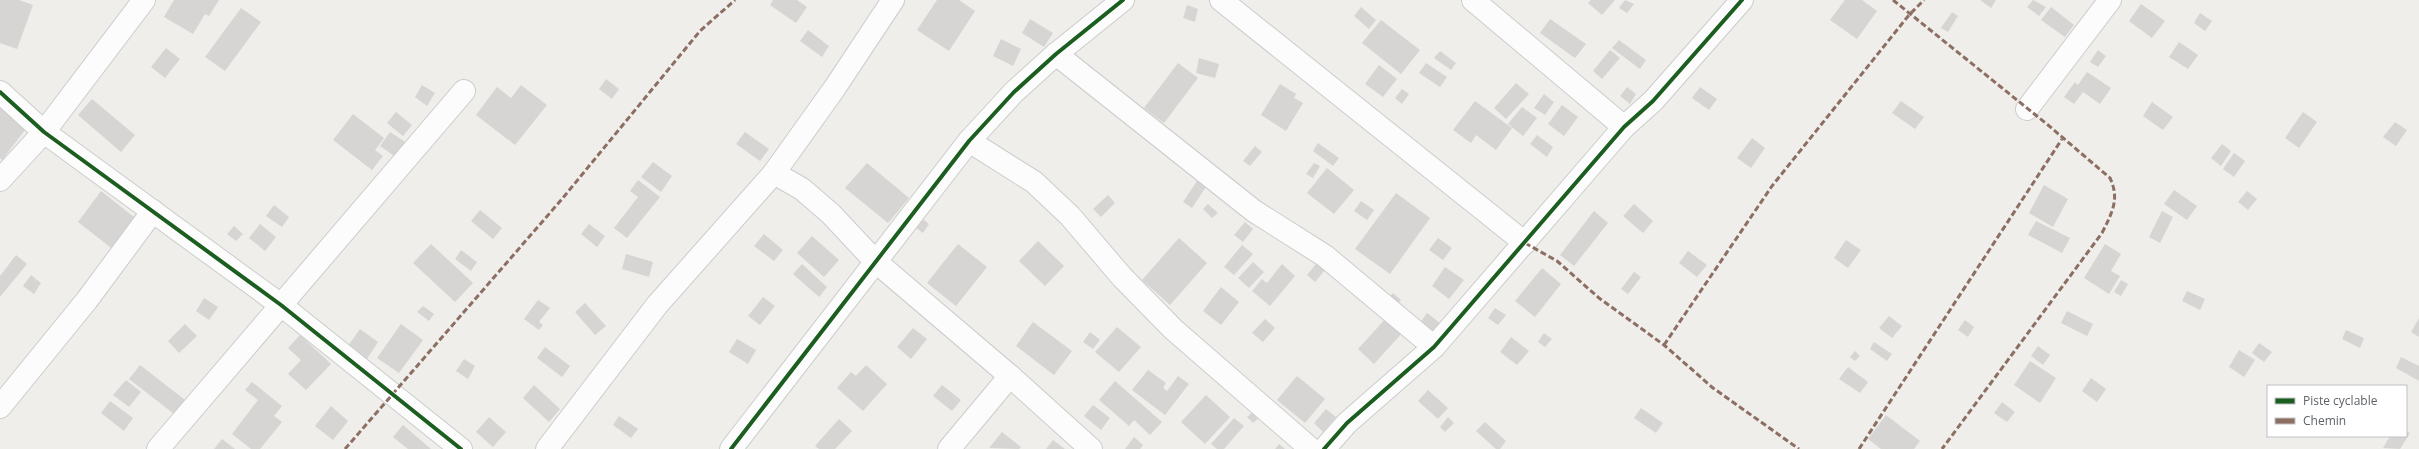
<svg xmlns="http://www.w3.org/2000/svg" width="2419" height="449" viewBox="0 0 2419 449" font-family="'Open Sans',sans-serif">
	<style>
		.building { fill: #d6d5d3 }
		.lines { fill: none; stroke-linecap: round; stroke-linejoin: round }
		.street-casing { stroke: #cbcccc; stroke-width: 24 }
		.street { stroke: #fdfcfc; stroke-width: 22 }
		.quiet { stroke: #8d6e63; stroke-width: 3; stroke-dasharray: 6 3; stroke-linecap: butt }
		.cycleway-casing { stroke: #fff; stroke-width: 6 }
		.cycleway { stroke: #1b5e20; stroke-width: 4 }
	</style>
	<rect width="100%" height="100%" fill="#efeeea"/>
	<g class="building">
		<polygon points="0,0 19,0 33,5 17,49 0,43"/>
		<polygon points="174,0 219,0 209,16 205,14 193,34 164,17"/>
		<polygon points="773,0 797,0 807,7 796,23 770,5"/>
		<polygon points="937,0 959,0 975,11 949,51 917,30"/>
		<polygon points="1591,0 1615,0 1602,15 1588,3"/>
		<polygon points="1625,0 1634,4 1627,13 1619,8"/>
		<polygon points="1845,0 1862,0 1877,11 1857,39 1830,20"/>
		<polygon points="1980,0 1996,0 1991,8"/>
		<polygon points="2033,0 2046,7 2039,16 2027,7"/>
		<polygon points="2141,4 2165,21 2152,38 2129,21"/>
		<polygon points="1187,5 1198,9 1195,22 1183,18"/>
		<polygon points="1361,7 1376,20 1369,29 1354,16"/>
		<polygon points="2051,7 2074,25 2065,37 2041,20"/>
		<polygon points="241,8 261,22 225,71 205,57"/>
		<polygon points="1952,12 1958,16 1948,32 1941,28"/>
		<polygon points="2200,13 2212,21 2205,31 2194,23"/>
		<polygon points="1030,19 1053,33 1044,47 1022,33"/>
		<polygon points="1550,19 1586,44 1575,58 1540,33"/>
		<polygon points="1381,20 1420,50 1401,74 1362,43"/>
		<polygon points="808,30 829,46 822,57 800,41"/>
		<polygon points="1001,39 1021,49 1013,66 993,56"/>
		<polygon points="1619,40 1646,60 1640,69 1612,48"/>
		<polygon points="2179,42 2198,55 2188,69 2169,57"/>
		<polygon points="166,48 180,59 165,78 151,67"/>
		<polygon points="1610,50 1620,58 1602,79 1593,71"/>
		<polygon points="2098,50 2106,56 2098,67 2090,62"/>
		<polygon points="1440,51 1456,63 1451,70 1434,58"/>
		<polygon points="1199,58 1219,64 1215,78 1196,73"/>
		<polygon points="1178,63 1198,78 1164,123 1144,108"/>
		<polygon points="1426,63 1447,77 1440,87 1419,73"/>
		<polygon points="1379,65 1397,79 1383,97 1365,84"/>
		<polygon points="2087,72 2111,88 2100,104 2083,92 2074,104 2064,97 2075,82 2078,85"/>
		<polygon points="606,79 619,89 612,99 599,89"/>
		<polygon points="1516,83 1529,94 1506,119 1494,108"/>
		<polygon points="1280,84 1296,94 1294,98 1303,103 1286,131 1261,115"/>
		<polygon points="422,85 435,93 427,106 415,97"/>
		<polygon points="521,85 547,105 515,145 476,115 497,87 511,98"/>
		<polygon points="1627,87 1636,94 1630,104 1620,96"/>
		<polygon points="1700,87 1717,99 1709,110 1692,98"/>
		<polygon points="1402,89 1409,94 1402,104 1395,98"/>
		<polygon points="1544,94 1554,102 1545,115 1534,108"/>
		<polygon points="92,99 135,135 121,152 78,115"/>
		<polygon points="1475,101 1512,128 1496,150 1476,135 1471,143 1453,130"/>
		<polygon points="1901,101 1924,117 1915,129 1892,113"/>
		<polygon points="0,102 21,115 15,122 25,130 2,160 0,158"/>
		<polygon points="2152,102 2173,117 2163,130 2143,116"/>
		<polygon points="1562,105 1578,117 1564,136 1548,124"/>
		<polygon points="1522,107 1537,118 1523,136 1508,124"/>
		<polygon points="396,112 412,125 403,136 387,123"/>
		<polygon points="2303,112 2317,122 2299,148 2285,138"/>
		<polygon points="353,114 384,138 375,150 383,156 372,170 333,140"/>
		<polygon points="2395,122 2407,130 2396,146 2383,137"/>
		<polygon points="390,132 407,143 397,158 380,146"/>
		<polygon points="745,132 769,149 760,161 736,144"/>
		<polygon points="1537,135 1553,147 1547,157 1530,144"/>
		<polygon points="1752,138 1765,148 1751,168 1737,158"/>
		<polygon points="1318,143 1339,158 1333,166 1313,151"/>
		<polygon points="2222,144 2231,151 2221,166 2211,158"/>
		<polygon points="1255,146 1262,152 1250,166 1243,161"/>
		<polygon points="2234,153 2245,161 2234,177 2223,169"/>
		<polygon points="653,162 672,176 661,192 641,177"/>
		<polygon points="867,163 909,198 888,223 845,188"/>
		<polygon points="1314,163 1320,166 1313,178 1306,174"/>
		<polygon points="1327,168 1354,190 1334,214 1307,193"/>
		<polygon points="638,180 660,197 627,238 614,228 638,197 630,191"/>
		<polygon points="1197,181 1206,187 1192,208 1183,202"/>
		<polygon points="2044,185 2068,199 2053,227 2029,213"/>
		<polygon points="2174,190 2197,206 2187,220 2164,204"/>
		<polygon points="101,191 139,221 115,251 78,222"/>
		<polygon points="2247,191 2257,199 2248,210 2238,202"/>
		<polygon points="1396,193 1430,218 1390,274 1355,249"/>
		<polygon points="1108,195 1115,203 1101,217 1093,209"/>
		<polygon points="1361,201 1374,210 1367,220 1354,211"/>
		<polygon points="1208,204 1218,213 1212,218 1203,209"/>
		<polygon points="1634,204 1653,221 1643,233 1623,216"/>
		<polygon points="274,205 289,217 282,227 266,216"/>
		<polygon points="480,210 502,228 493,239 471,221"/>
		<polygon points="1594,211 1608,223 1574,266 1560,255"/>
		<polygon points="2162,211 2173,217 2160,243 2149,237"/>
		<polygon points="919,216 929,224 923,233 912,225"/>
		<polygon points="2036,221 2070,238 2062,253 2028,235"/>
		<polygon points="1245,222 1253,229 1243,242 1234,235"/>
		<polygon points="260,224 276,237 265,251 249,238"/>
		<polygon points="589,224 605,236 597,247 581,234"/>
		<polygon points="234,226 243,234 236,241 227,234"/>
		<polygon points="764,234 783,250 774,261 754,246"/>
		<polygon points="812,236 839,260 824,277 797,253"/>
		<polygon points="1179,238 1207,263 1170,305 1142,280"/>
		<polygon points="1438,238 1452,248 1443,260 1429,250"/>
		<polygon points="1846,240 1861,250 1848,268 1834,258"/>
		<polygon points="1038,241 1064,266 1045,286 1019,261"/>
		<polygon points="431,244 473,283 455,302 413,263"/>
		<polygon points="958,244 987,267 956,306 927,283"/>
		<polygon points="2105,244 2121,254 2111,271 2120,276 2109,294 2084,278"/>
		<polygon points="1242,245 1253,254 1234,275 1224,267"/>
		<polygon points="461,250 477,262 471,271 455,259"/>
		<polygon points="1688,251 1707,265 1697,277 1679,263"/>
		<polygon points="626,254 653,262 649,277 622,269"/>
		<polygon points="16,255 27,264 0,297 0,276"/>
		<polygon points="1253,262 1264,272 1249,288 1238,278"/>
		<polygon points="802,264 827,287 819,297 793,274"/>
		<polygon points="1282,264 1295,276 1270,306 1252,291 1262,279 1267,283"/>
		<polygon points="1316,264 1325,270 1315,282 1307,275"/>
		<polygon points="1445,267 1464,280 1449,299 1432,286"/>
		<polygon points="1542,268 1561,284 1535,317 1515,301"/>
		<polygon points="1634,272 1641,277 1628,294 1621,289"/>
		<polygon points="31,275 41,283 34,294 23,286"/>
		<polygon points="2121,280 2128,284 2121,296 2114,292"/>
		<polygon points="1221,287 1239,302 1221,325 1203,311"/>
		<polygon points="2187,291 2205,299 2200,310 2182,301"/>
		<polygon points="1393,293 1401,300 1395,307 1387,300"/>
		<polygon points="763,297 775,306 760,325 748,316"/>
		<polygon points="204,298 218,307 209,320 196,311"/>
		<polygon points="538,300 550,308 539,322 543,325 539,330 524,319"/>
		<polygon points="585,303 606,326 595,335 575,312"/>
		<polygon points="423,306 434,314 429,321 417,312"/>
		<polygon points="1495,308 1506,315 1498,325 1488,318"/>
		<polygon points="2067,311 2093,324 2087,336 2061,323"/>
		<polygon points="1427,313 1440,323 1433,333 1420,323"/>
		<polygon points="1388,316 1404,331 1374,364 1358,349"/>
		<polygon points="1889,316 1902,326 1892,338 1879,328"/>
		<polygon points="2419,318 2419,337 2411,332"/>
		<polygon points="1265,319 1275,328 1263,342 1252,333"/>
		<polygon points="1965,320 1974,327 1968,337 1958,330"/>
		<polygon points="1033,322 1072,351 1054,375 1016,346"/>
		<polygon points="185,324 197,336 179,353 168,341"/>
		<polygon points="401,324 423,340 399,373 377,358"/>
		<polygon points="1117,327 1141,347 1119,372 1095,352"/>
		<polygon points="913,328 927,339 911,359 897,347"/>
		<polygon points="360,329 378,342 367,359 348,346"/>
		<polygon points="2346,330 2364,338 2360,348 2342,339"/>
		<polygon points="1090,332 1100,340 1093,349 1083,342"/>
		<polygon points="1544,333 1552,339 1545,347 1538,342"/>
		<polygon points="300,335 331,364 306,390 288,374 301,360 288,348"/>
		<polygon points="1511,337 1529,351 1517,365 1500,352"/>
		<polygon points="737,339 756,350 748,364 729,352"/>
		<polygon points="1874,342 1892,354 1887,361 1870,349"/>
		<polygon points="2259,343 2272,352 2264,362 2252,353"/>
		<polygon points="2038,346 2050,355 2043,365 2031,356"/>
		<polygon points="545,347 570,366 562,377 537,358"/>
		<polygon points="2239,350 2255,360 2244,377 2229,367"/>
		<polygon points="1855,351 1860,356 1855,361 1850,357"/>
		<polygon points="2401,357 2419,366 2419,381 2396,368"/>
		<polygon points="464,359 475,366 468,379 456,371"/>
		<polygon points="2030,361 2056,378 2040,403 2014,385"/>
		<polygon points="140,365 189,403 178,417 129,379"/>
		<polygon points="866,365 887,384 863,411 837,388 851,372 856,376"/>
		<polygon points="1848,367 1868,382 1860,393 1839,379"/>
		<polygon points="1148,370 1166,383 1163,388 1167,391 1178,376 1189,384 1165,415 1132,390"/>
		<polygon points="1297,376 1325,399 1305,423 1277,400"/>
		<polygon points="2091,378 2106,389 2097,402 2082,391"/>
		<polygon points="126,380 141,392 129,407 113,395"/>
		<polygon points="1115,381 1162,422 1150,435 1134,420 1129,426 1099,400"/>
		<polygon points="252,382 282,406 274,416 282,422 260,449 251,449 232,434 258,400 245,390"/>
		<polygon points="534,385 560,409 549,422 523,398"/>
		<polygon points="942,385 961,400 952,411 933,396"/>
		<polygon points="1428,390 1448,408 1438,419 1418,401"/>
		<polygon points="1206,395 1230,417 1205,444 1181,422"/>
		<polygon points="110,401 133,418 124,431 101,413"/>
		<polygon points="2002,402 2015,412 2007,422 1994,413"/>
		<polygon points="1093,405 1110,418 1101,430 1084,416"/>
		<polygon points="331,406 348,421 333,440 315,426"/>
		<polygon points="1641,408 1663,423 1656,433 1634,418"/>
		<polygon points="1326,409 1336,417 1323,432 1314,423"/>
		<polygon points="1254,411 1260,417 1253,423 1247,417"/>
		<polygon points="1886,415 1920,441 1914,449 1881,449 1868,439"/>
		<polygon points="619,416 638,429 631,438 613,425"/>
		<polygon points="489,417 506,432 493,447 476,432"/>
		<polygon points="1448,417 1454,423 1445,432 1440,427"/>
		<polygon points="1234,418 1244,426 1224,449 1217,449 1211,444"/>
		<polygon points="839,419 852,431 835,449 819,449 815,446"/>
		<polygon points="1485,422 1506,441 1500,449 1496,449 1476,431"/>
		<polygon points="403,425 431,449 408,449 393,437"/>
		<polygon points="2406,431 2410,433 2400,449 2383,448 2390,436 2406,436"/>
		<polygon points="1002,432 1021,447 1019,449 989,448"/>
		<polygon points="1134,437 1143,445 1140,449 1125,449"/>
		<polygon points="222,439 235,449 214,449"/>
		<polygon points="1053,440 1065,449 1046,449"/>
		<polygon points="1279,444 1285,449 1275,449"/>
	</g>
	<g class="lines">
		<defs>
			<g id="street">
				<polyline points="1221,0 1525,243"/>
				<polyline points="1473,0 1624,127"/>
				<polyline points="1056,54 1254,211 1325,256 1434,347"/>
				<polyline points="0,92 44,132 281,305 461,449"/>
				<polyline points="2027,109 2110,0"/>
				<polyline points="969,141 1034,182 1070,216 1122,277 1173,329 1311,449"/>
				<polyline points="774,173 802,189 831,214 875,261 1010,376 1091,449"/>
				<polyline points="0,180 44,132 144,0"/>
				<polyline points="0,407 87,300 153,211"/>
				<polyline points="158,449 464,91"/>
				<polyline points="547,449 657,305 774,173 834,89 893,0"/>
				<polyline points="731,449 969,141 1014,92 1056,54 1123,0"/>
				<polyline points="949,449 1010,376"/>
				<polyline points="1324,449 1347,423 1434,347 1624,127 1653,101 1742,0"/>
			</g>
		</defs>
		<use href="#street" class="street-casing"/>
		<use href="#street" class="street"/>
		<g class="quiet">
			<path d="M 1893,0 L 2048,125 L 2110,178 C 2120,199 2112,213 2102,233 L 1942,449"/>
			<polyline points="1525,243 1557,261 1599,298 1664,345 1713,388 1799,449"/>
			<polyline points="1664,345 1772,186 1909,15 1924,0"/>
			<polyline points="345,449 562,199 700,31 735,0"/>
			<polyline points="1859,449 2062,139"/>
		</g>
		<defs>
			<g id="cycleway">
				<polyline points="0,92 44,132 281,305 461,449"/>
				<polyline points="731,449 969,141 1014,92 1056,54 1123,0"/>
				<polyline points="1324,449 1347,423 1434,347 1624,127 1653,101 1742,0"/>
			</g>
		</defs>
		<use href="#cycleway" class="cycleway-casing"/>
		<use href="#cycleway" class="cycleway"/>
	</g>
	<rect x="2267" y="385" width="140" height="52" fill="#ffffff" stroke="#bfc1c3"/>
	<rect x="2275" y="398" width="20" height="6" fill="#1b5e20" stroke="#bfc1c3"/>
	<text x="2303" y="405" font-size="12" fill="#5f6368">Piste cyclable</text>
	<rect x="2275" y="418" width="20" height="6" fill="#8d6e63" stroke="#bfc1c3"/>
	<text x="2303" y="425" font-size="12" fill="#5f6368">Chemin</text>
</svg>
